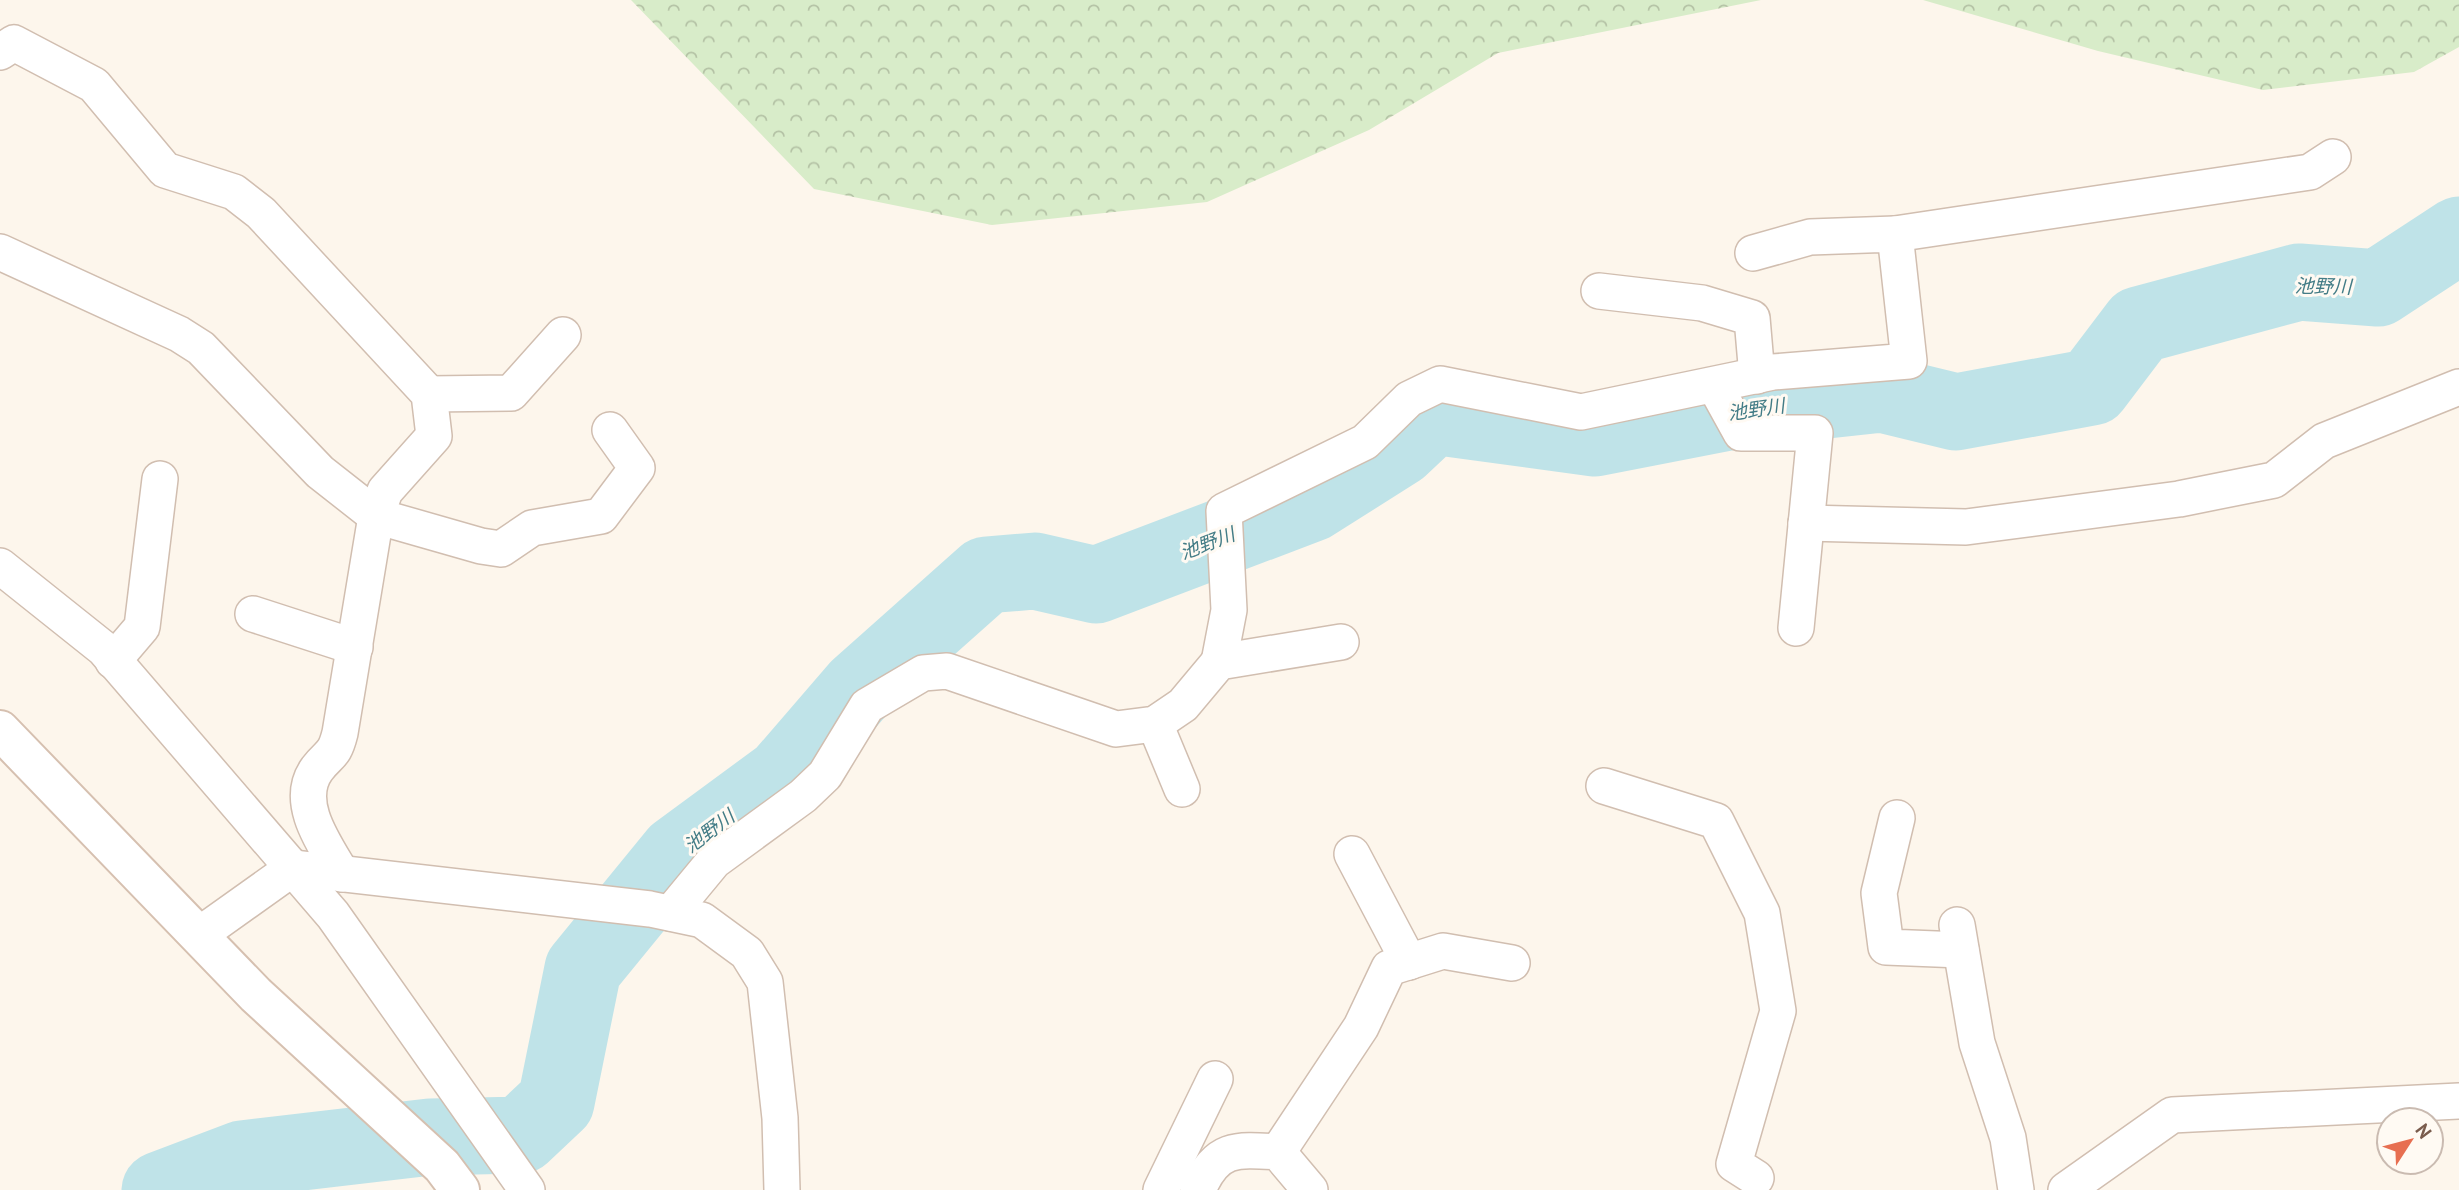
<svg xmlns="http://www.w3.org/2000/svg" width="2459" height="1190" viewBox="0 0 2459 1190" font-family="'PT Sans','Noto Sans JP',sans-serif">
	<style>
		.forest { fill: url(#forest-crowns) }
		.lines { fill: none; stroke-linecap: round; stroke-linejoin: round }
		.river { stroke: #bfe3e8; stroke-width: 77 }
		.street-casing { stroke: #d1beb0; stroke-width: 38 }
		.secondary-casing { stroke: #d6c0b0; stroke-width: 42 }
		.street { stroke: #fff; stroke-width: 35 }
		.secondary { stroke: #fff; stroke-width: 38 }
		.labels { text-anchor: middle; stroke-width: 6; stroke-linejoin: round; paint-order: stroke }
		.water-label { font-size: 19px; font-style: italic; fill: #437c86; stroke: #fffaf3 }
	</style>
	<defs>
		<pattern id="forest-crowns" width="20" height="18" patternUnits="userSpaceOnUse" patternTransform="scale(1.75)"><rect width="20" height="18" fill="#d8ecc9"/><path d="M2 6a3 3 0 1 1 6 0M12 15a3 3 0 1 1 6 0" fill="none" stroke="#b4c2a5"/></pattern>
	</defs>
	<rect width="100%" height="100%" fill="#fdf6ec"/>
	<g class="forest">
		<polygon points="631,0 1761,0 1498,53 1369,130 1207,202 992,225 814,189"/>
		<polygon points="1923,0 2459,0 2459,47 2414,72 2263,90 2098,51"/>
	</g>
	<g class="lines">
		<polyline class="river" points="160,1190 242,1159 430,1137 521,1135 556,1102 583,969 677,854 783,776 859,688 986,575 1035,571 1096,585 1312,503 1399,448 1433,416 1595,438 1744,409 1882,394 1956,412 2092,387 2139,325 2299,282 2378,288 2459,235"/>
		<defs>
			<g id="street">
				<path d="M 0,52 L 14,43 L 94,85 L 165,170 L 234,192 L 261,213 L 429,394 L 434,436 L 385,491 L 376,516 L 340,733 C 334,757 330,752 317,769 C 293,802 325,845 342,874"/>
				<polyline points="1895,234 2310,172 2333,157"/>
				<polyline points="0,252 179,334 201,348 320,472 376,516 481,546 501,549 532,528 601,516 637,468 610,430"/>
				<polyline points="1599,291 1702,303 1752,318 1757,376"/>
				<polyline points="1715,386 1741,433 1815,433 1796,628"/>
				<polyline points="429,394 511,393 563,335"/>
				<polyline points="1806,523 1966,527 2179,499 2274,480 2324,441 2459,387"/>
				<polyline points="0,566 104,649 333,915 527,1190"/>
				<polyline points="253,614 355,647"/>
				<polyline points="113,661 142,627 160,479"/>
				<polyline points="1219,662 1229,610 1224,511 1365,442 1409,399 1440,384 1581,412 1773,372 1909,361 1895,234 1810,237 1753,253"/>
				<polyline points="1155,724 1182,789"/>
				<polyline points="1604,786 1716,821 1762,913 1778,1011 1734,1164 1756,1178"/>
				<polyline points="1897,818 1879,893 1886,947 1961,950"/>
				<polyline points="1352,854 1409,962"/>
				<polyline points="671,913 714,861 803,796 825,775 867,706 923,673 947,671 1116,729 1155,724 1183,705 1219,662 1341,642"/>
				<polyline points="1957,925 1977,1043 2008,1138 2016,1190"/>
				<polyline points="199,935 293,868 650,909 702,920 747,953 765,982 780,1118 782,1190"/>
				<polyline points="1278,1152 1361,1027 1389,968 1443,951 1512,963"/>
				<polyline points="1161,1190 1215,1079"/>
				<path d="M 1198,1190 C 1216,1147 1236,1149 1278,1152 L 1310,1190"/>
				<polyline points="2066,1190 2172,1115 2459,1101"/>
			</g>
			<polyline id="secondary" points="0,730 256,995 442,1166 460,1190"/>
		</defs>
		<use href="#street" class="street-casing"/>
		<use href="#secondary" class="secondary-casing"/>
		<use href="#street" class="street"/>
		<use href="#secondary" class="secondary"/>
	</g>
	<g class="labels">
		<g class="water-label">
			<text transform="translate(2323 286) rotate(1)" y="7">池野川</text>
			<text transform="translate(1756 409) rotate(-8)" y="7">池野川</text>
			<text transform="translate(1207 543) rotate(-21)" y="7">池野川</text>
			<text transform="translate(709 831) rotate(-37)" y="7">池野川</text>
		</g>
	</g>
	<g transform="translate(2410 1141) rotate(54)"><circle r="33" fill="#fffaf3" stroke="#cabbb1" stroke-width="2"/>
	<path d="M0-5L12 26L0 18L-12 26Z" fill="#e76f51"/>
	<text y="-10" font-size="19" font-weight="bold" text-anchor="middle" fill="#7a5c4d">N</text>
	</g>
</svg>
